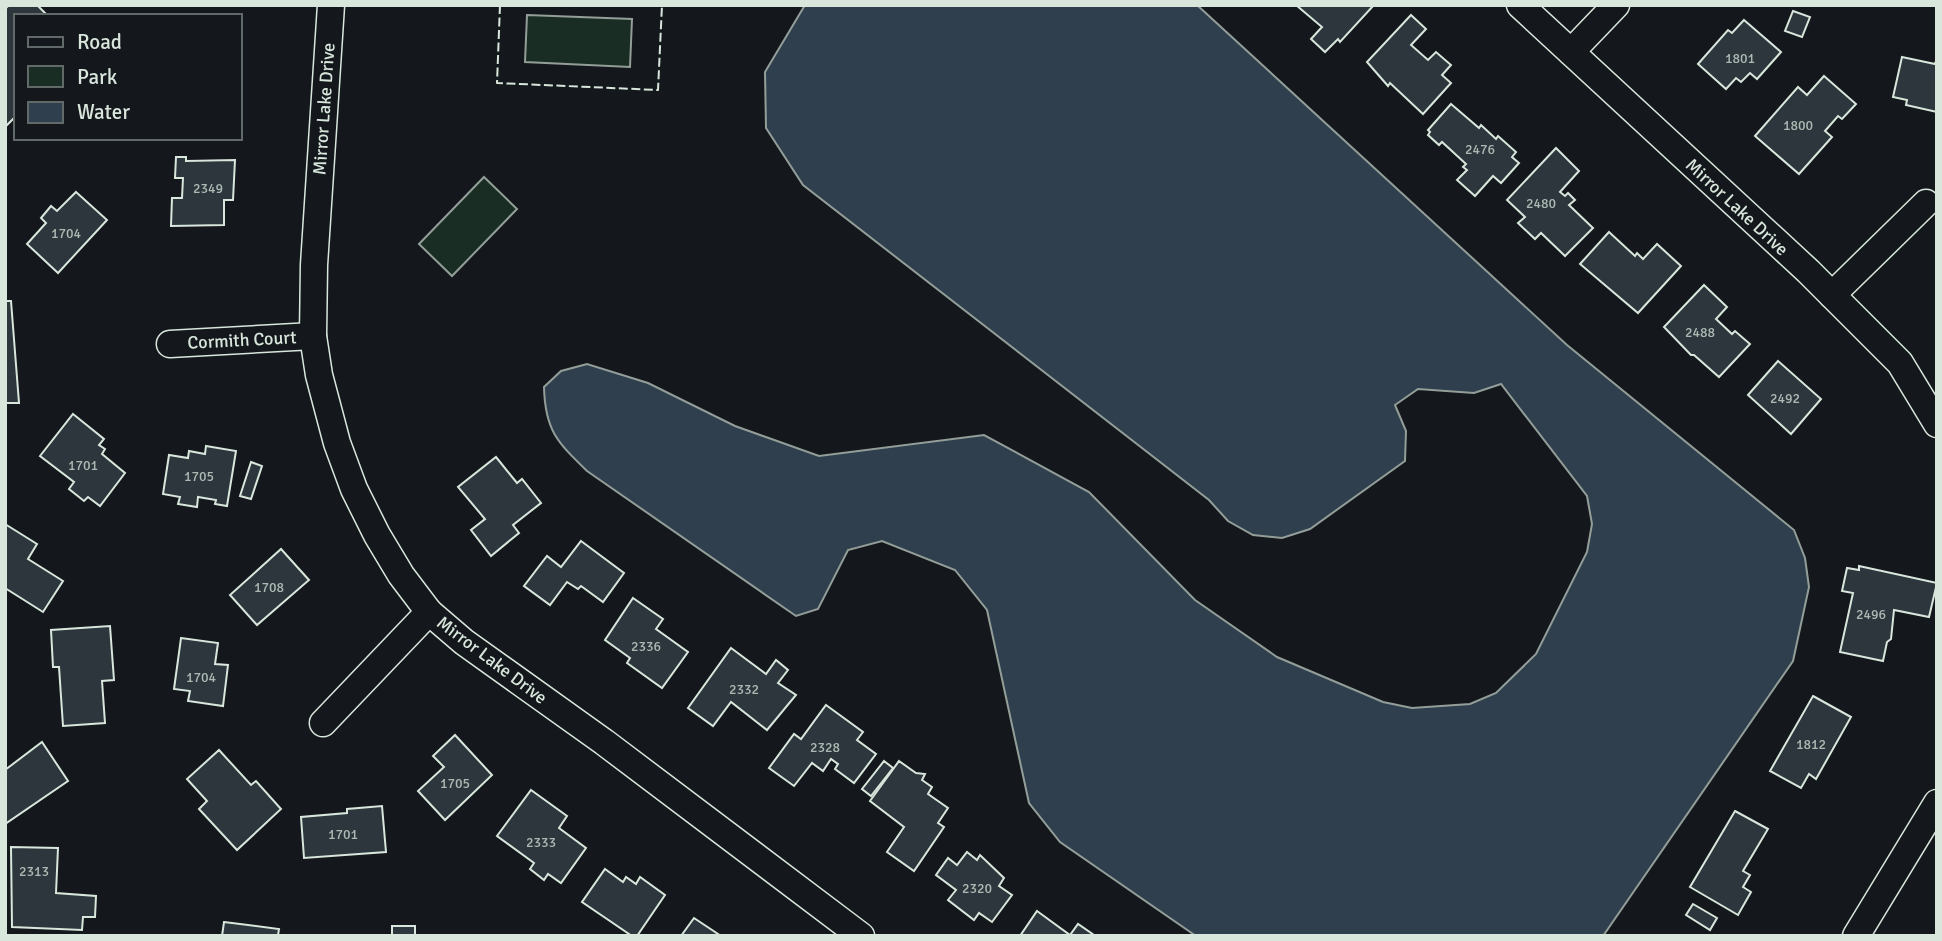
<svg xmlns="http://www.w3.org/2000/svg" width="1942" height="941" viewBox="0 0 1942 941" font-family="Signika,sans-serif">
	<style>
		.green { fill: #1a2d24; stroke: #939e99; stroke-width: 2 }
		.water { fill: #2f3f4d; stroke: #939e99; stroke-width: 2 }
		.building { fill: #2c363c; stroke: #d8e6dc; stroke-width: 2 }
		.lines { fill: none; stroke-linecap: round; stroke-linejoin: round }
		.minor-casing { stroke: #d8e6dc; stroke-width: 29 }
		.minor { stroke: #14181c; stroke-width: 26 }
		.fence { stroke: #d8e6dc; stroke-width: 2; stroke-dasharray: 9 3.5; stroke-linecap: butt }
		.labels { text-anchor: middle; stroke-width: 5; stroke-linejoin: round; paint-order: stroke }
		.number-label { font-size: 14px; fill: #adbab4 }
		.street-label { font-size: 18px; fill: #d8e6dc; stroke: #14181c }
	</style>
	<rect width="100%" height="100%" fill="#14181c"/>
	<g class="green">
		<polygon points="527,15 632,19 630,67 525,62"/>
		<polygon points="484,177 517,209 452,276 419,244"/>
	</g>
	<path class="water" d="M 805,5 L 1197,5 L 1567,345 L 1794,530 L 1805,558 L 1809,587 L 1793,661 L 1603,936 L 1196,936 L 1060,842 L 1029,803 L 987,610 L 955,570 L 882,541 L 848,550 L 818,609 L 796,616 L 587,471 C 557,442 545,430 544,387 L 561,371 L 587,364 L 648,383 L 735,426 L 819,456 L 984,435 L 1089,492 L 1195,600 L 1277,657 L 1383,702 L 1412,708 L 1470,704 L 1496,693 L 1536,654 L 1587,552 L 1592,524 L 1587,496 L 1501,384 L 1474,393 L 1418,389 L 1395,405 L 1406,431 L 1405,461 L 1310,529 L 1282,538 L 1253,535 L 1228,521 L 1209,500 L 803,185 L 766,128 L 765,72 Z"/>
	<g class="building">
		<polygon points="9,5 37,5 48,16 16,16 16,116 5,127 5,9"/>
		<polygon points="1296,5 1374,5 1340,42 1338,39 1325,52 1311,39 1322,27"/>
		<polygon points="1793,11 1810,17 1802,37 1785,31"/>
		<polygon points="1411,15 1426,29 1411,45 1428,60 1436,52 1451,65 1442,75 1451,83 1423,114 1390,83 1388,86 1367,62"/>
		<polygon points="1744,20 1781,52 1757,79 1750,73 1741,82 1736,78 1726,89 1698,64 1728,30 1732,33"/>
		<polygon points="1902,57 1935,64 1937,58 1937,112 1906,105 1907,100 1893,97"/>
		<polygon points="1824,76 1856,104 1842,119 1838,116 1825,131 1832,137 1799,174 1755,136 1798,87 1807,95"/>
		<polygon points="1451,104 1479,128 1481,125 1496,139 1498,136 1516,152 1512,157 1519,163 1501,183 1493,176 1475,196 1457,180 1467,170 1463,167 1466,164 1442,142 1439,145 1428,135 1430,132 1428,130"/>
		<polygon points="1556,148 1579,171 1560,192 1565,196 1568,193 1575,200 1569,205 1593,228 1565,256 1541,233 1535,239 1518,223 1525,217 1507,200"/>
		<polygon points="176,157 186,157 186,161 235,160 233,200 224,200 224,225 171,226 172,198 182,198 183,178 175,178"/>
		<polygon points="76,192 107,220 58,273 27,244 46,223 41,218 51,206 57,211"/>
		<polygon points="1609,232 1635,256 1637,253 1643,259 1657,244 1681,266 1638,313 1580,264"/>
		<polygon points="1704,285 1727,307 1716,319 1732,334 1735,331 1750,344 1719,377 1694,355 1691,355 1664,327"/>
		<polygon points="5,301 11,301 19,403 5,403"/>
		<polygon points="1778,361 1821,399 1791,434 1748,395"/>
		<polygon points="73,414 104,439 99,445 105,449 102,454 125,473 100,506 88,497 84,501 69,489 74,482 40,456"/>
		<polygon points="206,446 236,451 227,506 215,504 216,500 198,497 197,507 178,504 180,497 163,494 169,455 188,458 189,451 205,454"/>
		<polygon points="496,457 517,483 522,479 541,503 513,525 519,533 491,556 471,530 485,519 458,487"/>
		<polygon points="251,462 262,466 251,499 240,496"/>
		<polygon points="5,524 37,544 28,559 63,581 43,612 5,588"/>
		<polygon points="581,541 624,573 603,602 581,586 578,589 567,582 550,605 524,586 547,556 561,567"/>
		<polygon points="281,549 309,580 257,625 230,595"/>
		<polygon points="1859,566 1937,583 1929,617 1894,610 1891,639 1887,642 1883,661 1840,652 1853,593 1842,591 1847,568 1859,570"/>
		<polygon points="633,598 663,619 656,629 688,652 662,688 627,663 630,658 605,640"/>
		<polygon points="110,626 114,680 102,681 105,723 63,726 59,667 53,667 51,630"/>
		<polygon points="181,638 218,643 215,664 228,665 223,706 188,701 190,691 174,689"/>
		<polygon points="731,648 766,674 776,660 788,670 778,683 796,695 767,730 731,702 713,726 688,708"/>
		<polygon points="1813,696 1851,717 1816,779 1809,774 1801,788 1770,771"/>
		<polygon points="826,705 863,732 857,740 876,754 854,783 835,769 838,764 831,759 823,771 812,763 794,786 769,768 794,734 801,739"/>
		<polygon points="455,735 492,775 445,820 418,791 444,767 433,756"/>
		<polygon points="42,742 68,781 5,824 5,770"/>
		<polygon points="219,750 251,785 256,781 281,809 237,850 199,809 207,801 187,779"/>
		<polygon points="884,761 893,768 871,796 862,789"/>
		<polygon points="899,761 916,773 925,774 922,780 932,787 928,794 948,808 938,823 944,827 914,871 887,852 904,827 870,801"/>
		<polygon points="531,790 567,816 559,828 586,848 561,883 548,874 544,880 530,869 534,863 497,836"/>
		<polygon points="382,806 386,852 304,858 301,817 347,813 347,809"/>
		<polygon points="1735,811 1768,829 1743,871 1750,875 1743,887 1751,892 1738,915 1690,887"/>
		<polygon points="11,847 58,848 56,893 96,896 95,917 83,917 82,930 12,927"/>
		<polygon points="967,852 977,860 980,855 1004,878 999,886 1012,895 992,922 979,913 974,920 948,900 956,890 936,875 948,858 957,865"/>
		<polygon points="605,869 623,882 626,877 636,884 640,877 665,895 637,936 632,936 582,902"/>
		<polygon points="1693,904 1717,918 1710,930 1686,915"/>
		<polygon points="1037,911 1070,935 1078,924 1094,935 1020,936"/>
		<polygon points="694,918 721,936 681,936"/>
		<polygon points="224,922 279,929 278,935 286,936 222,936"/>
		<rect x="392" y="926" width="23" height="10"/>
	</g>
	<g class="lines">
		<defs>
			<g id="minor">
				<polyline points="331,5 314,265 313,336 319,375 337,443 354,489 377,535 401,575 429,612 464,642 604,742 861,936"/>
				<polyline points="1520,5 1808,271 1900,363 1937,424"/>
				<polyline points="1571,52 1616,5"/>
				<polyline points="1832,295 1926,203"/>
				<polyline points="170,344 313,336"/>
				<polyline points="323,723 429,612"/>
				<polyline points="1856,936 1937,803"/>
			</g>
		</defs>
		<use href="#minor" class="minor-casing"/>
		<use href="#minor" class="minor"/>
		<polyline class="fence" points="500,5 497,83 658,90 662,5"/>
	</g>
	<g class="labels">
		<g class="number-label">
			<text x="1740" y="63">1801</text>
			<text x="1798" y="130">1800</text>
			<text x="1480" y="154">2476</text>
			<text x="208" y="193">2349</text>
			<text x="1541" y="208">2480</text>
			<text x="66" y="238">1704</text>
			<text x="1700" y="337">2488</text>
			<text x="1785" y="403">2492</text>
			<text x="83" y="470">1701</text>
			<text x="199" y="481">1705</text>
			<text x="269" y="592">1708</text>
			<text x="1871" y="619">2496</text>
			<text x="646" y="651">2336</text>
			<text x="201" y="682">1704</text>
			<text x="744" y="694">2332</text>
			<text x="1811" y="749">1812</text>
			<text x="825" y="752">2328</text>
			<text x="455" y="788">1705</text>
			<text x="343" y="839">1701</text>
			<text x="541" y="847">2333</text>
			<text x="34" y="876">2313</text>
			<text x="977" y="893">2320</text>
		</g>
		<g class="street-label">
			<text transform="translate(324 109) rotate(-86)" y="6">Mirror Lake Drive</text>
			<text transform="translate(1737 207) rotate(43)" y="6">Mirror Lake Drive</text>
			<text transform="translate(242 340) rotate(-3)" y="6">Cormith Court</text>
			<text transform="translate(492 660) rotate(37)" y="6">Mirror Lake Drive</text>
		</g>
	</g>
	<rect width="1942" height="941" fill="none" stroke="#d8e6dc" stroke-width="14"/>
	<rect x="14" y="14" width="228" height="126" fill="#14181c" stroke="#626a69" stroke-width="2"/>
	<rect x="28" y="37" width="35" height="10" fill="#14181c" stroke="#626a69" stroke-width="2"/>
	<text x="77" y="49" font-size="21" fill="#d8e6dc">Road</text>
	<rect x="28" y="66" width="35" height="21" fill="#1a2d24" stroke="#626a69" stroke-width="2"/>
	<text x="77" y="84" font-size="21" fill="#d8e6dc">Park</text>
	<rect x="28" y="102" width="35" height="21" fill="#2f3f4d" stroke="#626a69" stroke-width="2"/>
	<text x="77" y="119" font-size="21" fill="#d8e6dc">Water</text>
</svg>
